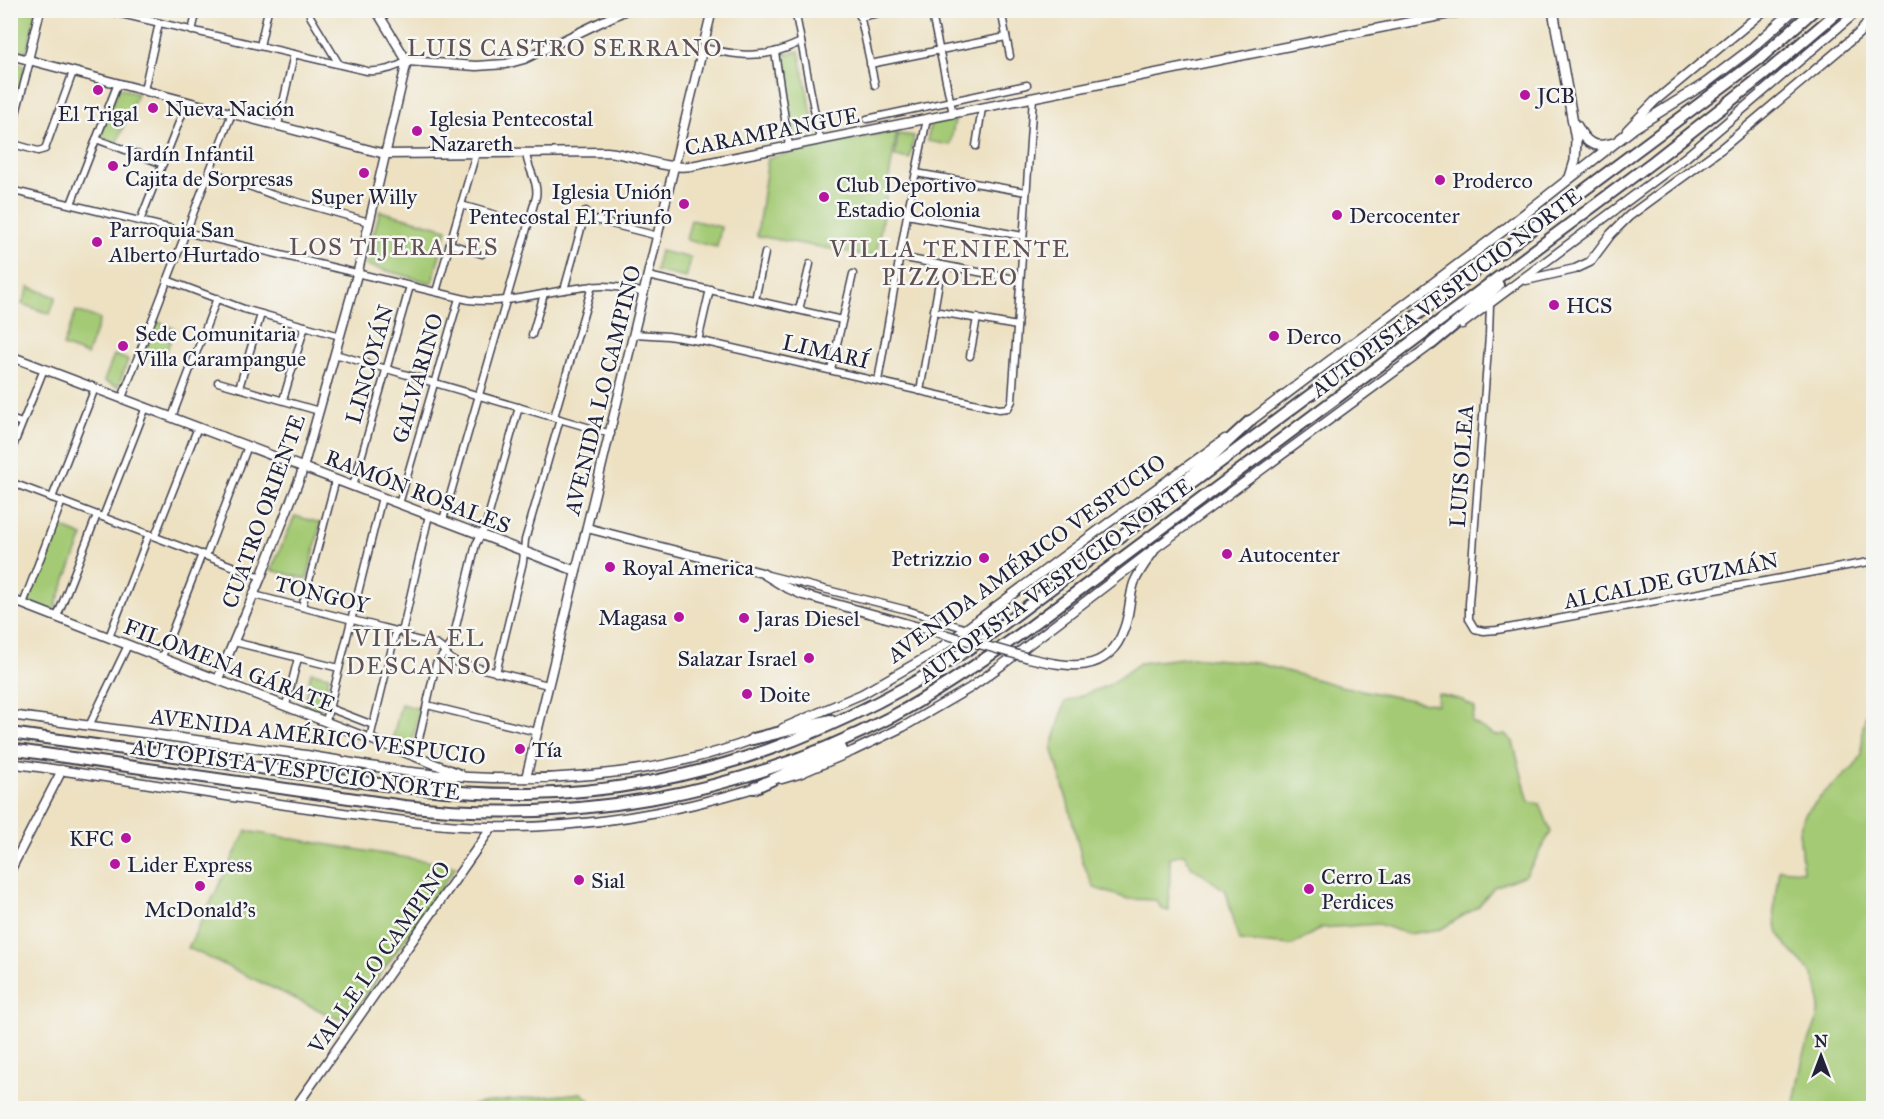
<svg xmlns="http://www.w3.org/2000/svg" width="1884" height="1119" viewBox="0 0 1884 1119" font-family="'IM FELL Great Primer',serif">
	<style>
		.green { fill: #a4ca75; stroke: #637658; stroke-width: 1.5 }
		.lines { fill: none; stroke-linecap: round; stroke-linejoin: round }
		.street-casing { stroke: #403f4f; stroke-width: 9 }
		.secondary-casing { stroke: #403f4f; stroke-width: 11 }
		.primary-casing { stroke: #403f4f; stroke-width: 12 }
		.highway-casing { stroke: #403f4f; stroke-width: 14 }
		.street { stroke: #fff; stroke-width: 6 }
		.secondary { stroke: #fff; stroke-width: 8 }
		.primary { stroke: #fff; stroke-width: 9 }
		.highway { stroke: #fff; stroke-width: 10 }
		.secondary-bridge-casing { stroke: #403f4f; stroke-width: 11; stroke-linecap: butt }
		.secondary-bridge { stroke: #fff; stroke-width: 8 }
		.poi-dot { fill: #b5179e; stroke: #f6f6f2; stroke-width: 2 }
		.labels { text-anchor: middle; stroke-width: 5; stroke-linejoin: round; paint-order: stroke }
		.poi-label { font-size: 22px; fill: #22223b; stroke: #f6f6f2; text-anchor: start }
		.street-label { font-size: 22px; fill: #22223b; stroke: #f6f6f2 }
		.neighbourhood-label { font-size: 24px; letter-spacing: 1.5px; fill: #615154; stroke: #f6f6f2 }
	</style>
	<rect width="100%" height="100%" fill="#f6f6f2"/>
	<filter id="ink" filterUnits="userSpaceOnUse"><feTurbulence type="fractalNoise" baseFrequency=".0167" numOctaves="2"/><feDisplacementMap in="SourceGraphic" scale="12" xChannelSelector="R" yChannelSelector="G"/><feConvolveMatrix kernelMatrix="1 2 1 2 8 2 1 2 1" color-interpolation-filters="sRGB"/></filter>
	<filter id="wash" filterUnits="userSpaceOnUse"><feTurbulence type="fractalNoise" baseFrequency=".008" numOctaves="4" result="noise"/><feDisplacementMap in="SourceGraphic" scale="24" xChannelSelector="R" yChannelSelector="G"/><feGaussianBlur stdDeviation="1.35" result="paint"/><feColorMatrix in="noise" values="0 0 0 0 0 0 0 0 0 0 0 0 0 0 0 0 0 1.4 0 .05"/><feComposite in="paint" operator="in"/></filter>
	<g filter="url(#wash)">
		<rect width="100%" height="100%" fill="#ede1c2"/>
		<g class="green">
			<polygon points="14,11 36,11 27,52 11,47 11,24"/>
			<polygon points="799,51 816,134 795,138 780,57 782,55"/>
			<polygon points="11,61 25,66 11,127"/>
			<polygon points="119,87 137,94 116,144 100,137"/>
			<polygon points="955,120 950,145 927,141 931,123"/>
			<polygon points="897,130 876,257 757,236 768,158"/>
			<polygon points="898,134 914,136 910,159 895,156"/>
			<polygon points="380,211 447,229 432,283 365,265"/>
			<polygon points="691,220 721,227 717,247 686,240"/>
			<polygon points="660,251 691,258 686,278 655,271"/>
			<polygon points="29,287 56,297 50,314 22,304"/>
			<polygon points="76,311 100,319 87,355 63,346"/>
			<polygon points="156,321 175,329 164,357 144,349"/>
			<polygon points="114,355 128,360 118,387 104,381"/>
			<polygon points="295,516 321,523 307,579 271,570"/>
			<polygon points="58,526 83,536 53,612 28,602"/>
			<polygon points="1191,657 1257,663 1340,686 1437,705 1438,694 1462,700 1475,708 1472,722 1495,736 1505,734 1513,742 1529,802 1540,804 1551,832 1526,875 1494,887 1478,907 1441,929 1408,934 1378,924 1321,928 1293,945 1239,941 1226,891 1191,866 1184,854 1170,857 1169,911 1162,909 1156,900 1128,899 1094,888 1082,860 1068,803 1052,747 1065,702 1109,685 1140,663"/>
			<polygon points="311,672 329,676 322,710 304,706"/>
			<path d="M 1873,691 L 1873,1108 L 1793,1108 C 1796,1092 1799,1075 1803,1059 C 1808,1037 1821,1022 1819,997 C 1815,961 1785,956 1777,928 C 1771,909 1777,887 1779,869 L 1803,871 L 1799,831 L 1805,814 L 1825,792 L 1854,767 L 1862,755 L 1863,726 Z"/>
			<polygon points="401,704 420,709 412,742 393,737"/>
			<polygon points="246,831 456,866 351,1016 338,1019 188,948"/>
			<polygon points="581,1093 600,1108 462,1108 481,1103"/>
		</g>
	</g>
	<g filter="url(#ink)">
		<g class="lines">
			<defs>
				<g id="street">
					<path d="M 104,10 L 367,71 C 382,72 394,69 407,61"/>
					<polyline points="795,10 820,140"/>
					<polyline points="859,10 875,85"/>
					<polyline points="931,10 953,114"/>
					<polyline points="1001,10 1010,56"/>
					<polyline points="310,16 339,64"/>
					<polyline points="860,17 892,10"/>
					<polyline points="192,31 197,10"/>
					<polyline points="260,46 268,10"/>
					<path d="M 703,48 C 727,53 750,58 774,52 C 783,50 792,46 801,42"/>
					<polyline points="775,52 789,146"/>
					<polyline points="870,64 1006,37"/>
					<polyline points="144,90 159,23"/>
					<polyline points="867,119 1027,85"/>
					<polyline points="278,125 294,54"/>
					<polyline points="10,136 30,61"/>
					<polyline points="96,139 163,164"/>
					<polyline points="10,143 38,151 45,149 73,72"/>
					<polyline points="976,146 982,108"/>
					<polyline points="209,171 273,195 369,222"/>
					<polyline points="916,173 1026,192"/>
					<path d="M 10,190 L 469,300 C 514,306 557,286 603,286 C 617,286 630,289 644,293"/>
					<polyline points="71,204 118,83"/>
					<polyline points="461,205 496,215"/>
					<polyline points="907,215 1023,236"/>
					<polyline points="584,217 658,236"/>
					<polyline points="140,221 187,102"/>
					<polyline points="450,244 482,254"/>
					<polyline points="900,257 1020,280"/>
					<polyline points="648,276 842,320"/>
					<polyline points="167,280 244,309 340,336"/>
					<polyline points="564,290 586,211"/>
					<polyline points="436,292 476,153"/>
					<polyline points="755,300 765,253"/>
					<polyline points="1490,304 1489,335 1469,604 1469,619 1475,629 1484,631 1497,630 1874,561"/>
					<polyline points="799,310 810,264"/>
					<polyline points="934,311 1017,326"/>
					<polyline points="634,334 668,336 706,342 999,409 1008,408 1012,401 1033,98"/>
					<polyline points="532,335 544,294"/>
					<polyline points="698,341 710,289"/>
					<polyline points="335,354 611,434"/>
					<polyline points="970,356 977,318"/>
					<polyline points="831,370 853,274"/>
					<polyline points="878,381 907,215 927,119"/>
					<polyline points="218,382 319,411"/>
					<polyline points="239,388 261,314"/>
					<polyline points="920,391 942,265"/>
					<polyline points="122,398 232,113"/>
					<polyline points="283,400 305,326"/>
					<polyline points="172,417 217,298"/>
					<polyline points="554,417 592,286"/>
					<polyline points="10,419 22,423"/>
					<polyline points="10,454 44,369"/>
					<polyline points="10,482 261,577"/>
					<polyline points="353,486 410,286"/>
					<polyline points="52,498 95,388"/>
					<polyline points="399,504 459,298"/>
					<polyline points="103,517 146,407"/>
					<path d="M 443,520 L 536,197 C 539,182 527,168 526,153"/>
					<polyline points="155,536 198,427"/>
					<polyline points="206,556 248,446"/>
					<polyline points="768,575 907,610 967,629"/>
					<path d="M 254,595 L 396,631 L 401,631 C 408,642 425,640 437,645 C 445,649 447,658 455,662 L 548,685"/>
					<polyline points="23,604 62,501"/>
					<polyline points="302,607 336,479"/>
					<polyline points="57,617 97,515"/>
					<polyline points="401,631 403,628 429,515"/>
					<polyline points="109,637 149,534"/>
					<polyline points="234,642 339,668"/>
					<polyline points="162,657 202,554"/>
					<polyline points="496,673 523,562 525,540 560,419"/>
					<polyline points="286,705 298,658"/>
					<polyline points="427,705 537,732"/>
					<polyline points="329,708 373,725"/>
					<polyline points="326,721 382,497"/>
					<polyline points="89,726 128,645"/>
					<polyline points="370,738 396,631"/>
					<polyline points="415,756 436,664 452,643 476,544 485,528 519,407"/>
				</g>
				<g id="secondary">
					<path d="M 10,55 L 385,154 L 607,152 C 635,154 662,170 691,166 L 1470,10"/>
					<polyline points="28,60 40,10"/>
					<polyline points="407,61 476,66 506,64 524,59 626,10"/>
					<polyline points="1627,130 1655,101 1765,10"/>
					<polyline points="1526,280 1575,269 1590,262 1611,234 1629,216 1722,148 1858,34 1866,25 1870,10"/>
					<polyline points="1462,324 1686,157 1859,10"/>
					<polyline points="10,356 576,571"/>
					<polyline points="587,528 762,573 785,587 803,595 883,617"/>
					<polyline points="10,599 460,774"/>
					<path d="M 1029,658 C 1067,667 1108,676 1124,629 C 1130,614 1129,598 1134,583 C 1139,571 1147,561 1154,551"/>
					<polyline points="218,679 261,577 301,475 358,271 407,61 376,10"/>
					<path d="M 10,715 C 107,728 203,741 299,754 C 340,760 380,769 420,773 C 529,785 655,778 757,738"/>
					<polyline points="783,728 862,694 932,654 1111,521 1225,439"/>
					<path d="M 10,763 C 112,777 213,795 315,809 C 373,817 431,826 490,827 C 581,829 672,813 758,787"/>
					<polyline points="526,778 712,10"/>
					<polyline points="782,779 799,774 853,751 903,727 970,688 1002,665 1158,546 1436,341"/>
					<polyline points="10,871 62,770"/>
					<polyline points="295,1108 492,827"/>
				</g>
				<g id="primary">
					<polyline points="1553,10 1576,140 1575,161 1570,177"/>
					<path d="M 1577,126 C 1586,144 1595,149 1614,143"/>
					<polyline points="1250,421 1504,230 1634,128 1706,83 1747,52 1794,10"/>
				</g>
				<g id="highway">
					<polyline points="1431,344 1466,315 1498,285"/>
					<polyline points="1173,492 1250,421"/>
					<path d="M 10,733 C 96,745 182,757 267,769 C 355,781 441,795 530,794 C 696,791 850,730 985,638 L 1758,60 L 1814,10"/>
					<polyline points="753,739 830,720"/>
					<path d="M 10,749 L 404,806 C 572,825 743,795 893,716 C 939,691 981,662 1023,632 L 1654,161 L 1766,73 L 1840,10"/>
					<polyline points="754,788 841,748"/>
				</g>
			</defs>
			<use href="#street" class="street-casing"/>
			<use href="#secondary" class="secondary-casing"/>
			<use href="#primary" class="primary-casing"/>
			<use href="#highway" class="highway-casing"/>
			<use href="#street" class="street"/>
			<use href="#secondary" class="secondary"/>
			<use href="#primary" class="primary"/>
			<use href="#highway" class="highway"/>
			<defs>
				<polyline id="secondary-bridge" points="883,617 1029,658"/>
			</defs>
			<use href="#secondary-bridge" class="secondary-bridge-casing"/>
			<use href="#secondary-bridge" class="secondary-bridge"/>
		</g>
	</g>
	<g class="poi-dot">
		<circle cx="98" cy="90" r="6"/>
		<circle cx="1525" cy="95" r="6"/>
		<circle cx="153" cy="108" r="6"/>
		<circle cx="417" cy="131" r="6"/>
		<circle cx="113" cy="166" r="6"/>
		<circle cx="364" cy="173" r="6"/>
		<circle cx="1440" cy="180" r="6"/>
		<circle cx="824" cy="197" r="6"/>
		<circle cx="684" cy="204" r="6"/>
		<circle cx="1337" cy="215" r="6"/>
		<circle cx="97" cy="242" r="6"/>
		<circle cx="1554" cy="305" r="6"/>
		<circle cx="1274" cy="336" r="6"/>
		<circle cx="123" cy="346" r="6"/>
		<circle cx="1227" cy="554" r="6"/>
		<circle cx="984" cy="558" r="6"/>
		<circle cx="610" cy="567" r="6"/>
		<circle cx="679" cy="617" r="6"/>
		<circle cx="744" cy="618" r="6"/>
		<circle cx="809" cy="658" r="6"/>
		<circle cx="747" cy="694" r="6"/>
		<circle cx="520" cy="749" r="6"/>
		<circle cx="126" cy="838" r="6"/>
		<circle cx="115" cy="864" r="6"/>
		<circle cx="579" cy="880" r="6"/>
		<circle cx="200" cy="886" r="6"/>
		<circle cx="1309" cy="889" r="6"/>
	</g>
	<g class="labels">
		<g class="poi-label">
			<text x="1537" y="103">JCB</text>
			<text x="165" y="116">Nueva Nación</text>
			<text x="98" y="121" text-anchor="middle">El Trigal</text>
			<text x="429" y="126">Iglesia Pentecostal<tspan x="429" dy="25">Nazareth</tspan></text>
			<text x="125" y="161">Jardín Infantil<tspan x="125" dy="25">Cajita de Sorpresas</tspan></text>
			<text x="1452" y="188">Proderco</text>
			<text x="836" y="192">Club Deportivo<tspan x="836" dy="25">Estadio Colonia</tspan></text>
			<text x="672" y="199" text-anchor="end">Iglesia Unión<tspan x="672" dy="25">Pentecostal El Triunfo</tspan></text>
			<text x="364" y="204" text-anchor="middle">Super Willy</text>
			<text x="1349" y="223">Dercocenter</text>
			<text x="109" y="237">Parroquia San<tspan x="109" dy="25">Alberto Hurtado</tspan></text>
			<text x="1566" y="313">HCS</text>
			<text x="135" y="341">Sede Comunitaria<tspan x="135" dy="25">Villa Carampangue</tspan></text>
			<text x="1286" y="344">Derco</text>
			<text x="1239" y="562">Autocenter</text>
			<text x="972" y="566" text-anchor="end">Petrizzio</text>
			<text x="622" y="575">Royal America</text>
			<text x="667" y="625" text-anchor="end">Magasa</text>
			<text x="756" y="626">Jaras Diesel</text>
			<text x="797" y="666" text-anchor="end">Salazar Israel</text>
			<text x="759" y="702">Doite</text>
			<text x="532" y="757">Tía</text>
			<text x="114" y="846" text-anchor="end">KFC</text>
			<text x="127" y="872">Lider Express</text>
			<text x="1321" y="884">Cerro Las<tspan x="1321" dy="25">Perdices</tspan></text>
			<text x="591" y="888">Sial</text>
			<text x="200" y="917" text-anchor="middle">McDonald's</text>
		</g>
		<g class="street-label">
			<text transform="translate(772 131) rotate(-11)" y="8">CARAMPANGUE</text>
			<text transform="translate(1446 292) rotate(-37)" y="8">AUTOPISTA VESPUCIO NORTE</text>
			<text transform="translate(826 351) rotate(13)" y="8">LIMARÍ</text>
			<text transform="translate(369 364) rotate(-74)" y="8">LINCOYÁN</text>
			<text transform="translate(417 378) rotate(-74)" y="8">GALVARINO</text>
			<text transform="translate(602 390) rotate(-76)" y="8">AVENIDA LO CAMPINO</text>
			<text transform="translate(1461 466) rotate(-86)" y="8">LUIS OLEA</text>
			<text transform="translate(418 491) rotate(21)" y="8">RAMÓN ROSALES</text>
			<text transform="translate(263 511) rotate(-70)" y="8">CUATRO ORIENTE</text>
			<text transform="translate(1026 558) rotate(-36)" y="8">AVENIDA AMÉRICO VESPUCIO</text>
			<text transform="translate(1055 580) rotate(-36)" y="8">AUTOPISTA VESPUCIO NORTE</text>
			<text transform="translate(1671 580) rotate(-11)" y="8">ALCALDE GUZMÁN</text>
			<text transform="translate(322 594) rotate(14)" y="8">TONGOY</text>
			<text transform="translate(230 665) rotate(21)" y="8">FILOMENA GÁRATE</text>
			<text transform="translate(318 736) rotate(7)" y="8">AVENIDA AMÉRICO VESPUCIO</text>
			<text transform="translate(296 769) rotate(8)" y="8">AUTOPISTA VESPUCIO NORTE</text>
			<text transform="translate(379 957) rotate(-55)" y="8">VALLE LO CAMPINO</text>
		</g>
		<g class="neighbourhood-label">
			<text x="565" y="56">LUIS CASTRO SERRANO</text>
			<text x="394" y="255">LOS TIJERALES</text>
			<text x="950" y="257">VILLA TENIENTE<tspan x="950" dy="28">PIZZOLEO</tspan></text>
			<text x="419" y="646">VILLA EL<tspan x="419" dy="28">DESCANSO</tspan></text>
		</g>
	</g>
	<rect width="1884" height="1119" fill="none" stroke="#f6f6f2" stroke-width="36"/>
	<g transform="translate(1821 1056)" stroke="#f6f6f2" stroke-width="4.5" paint-order="stroke">
	<path d="M0-4.5L10 22L0 15L-10 22Z" fill="#22223b"/>
	<text y="-9" font-size="16" font-weight="bold" text-anchor="middle" fill="#22223b">N</text>
	</g>
</svg>
